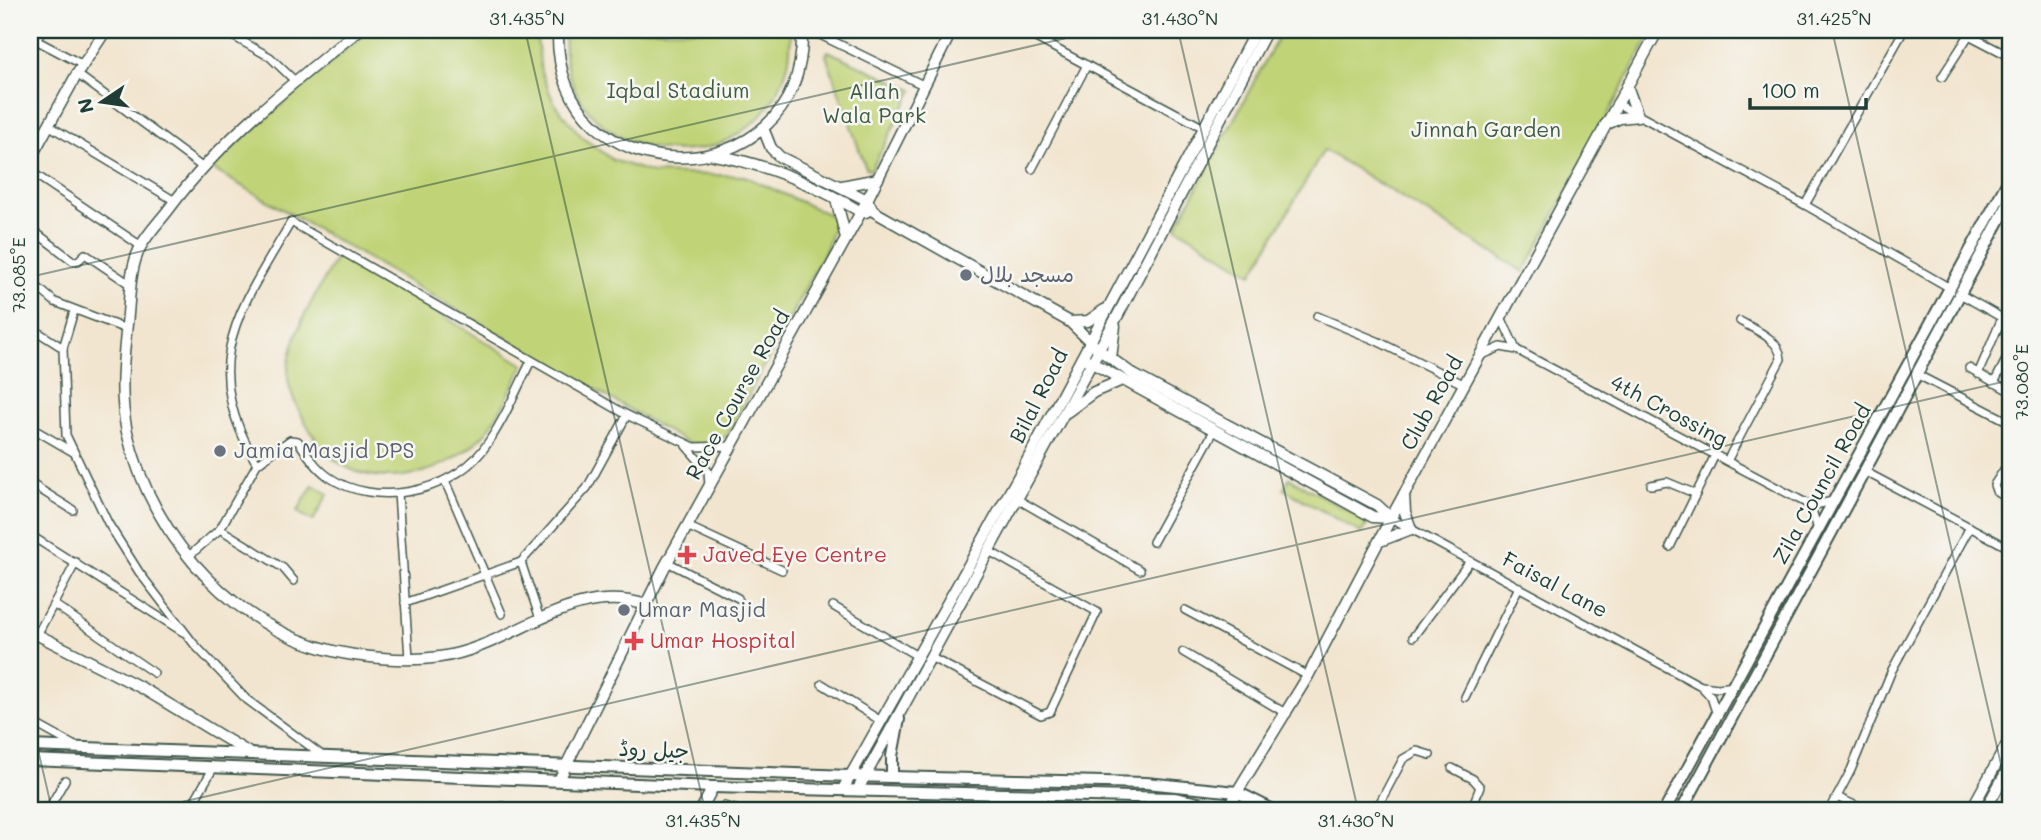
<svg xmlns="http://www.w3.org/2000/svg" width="2041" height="840" viewBox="0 0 2041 840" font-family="Mali,'Playpen Sans Arabic',sans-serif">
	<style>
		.green { fill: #c0d376; stroke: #708855; stroke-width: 2 }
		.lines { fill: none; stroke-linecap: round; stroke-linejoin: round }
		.street-casing { stroke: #3f564b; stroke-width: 10 }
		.secondary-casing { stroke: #3f564b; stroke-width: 13 }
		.primary-casing { stroke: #3f564b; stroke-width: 14 }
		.street { stroke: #fff; stroke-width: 7 }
		.secondary { stroke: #fff; stroke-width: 10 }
		.primary { stroke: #fff; stroke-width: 10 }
		.ticks { fill: none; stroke: #1f3d34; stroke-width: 2; stroke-opacity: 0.45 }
		.worship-dot { fill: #6b7280; stroke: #f6f6f2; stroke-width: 2.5 }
		.health-dot { fill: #e0444e; stroke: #f6f6f2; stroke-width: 2.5 }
		.labels { text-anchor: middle; stroke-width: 5; stroke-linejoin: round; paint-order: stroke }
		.park-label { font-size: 21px; fill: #3f5b41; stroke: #f6f6f2 }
		.worship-label { font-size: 21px; fill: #5b616d; stroke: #f6f6f2; text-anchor: start }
		.street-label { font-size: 21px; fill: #1f3d34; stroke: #f6f6f2 }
		.health-label { font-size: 21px; fill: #be3a42; stroke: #f6f6f2; text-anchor: start }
		.neatline { fill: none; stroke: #1f3d34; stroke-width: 2.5 }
		.ticks-label { font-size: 18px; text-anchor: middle; fill: #1f3d34 }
	</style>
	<rect width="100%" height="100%" fill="#f6f6f2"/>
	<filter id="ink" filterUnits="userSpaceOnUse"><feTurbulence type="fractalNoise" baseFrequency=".0143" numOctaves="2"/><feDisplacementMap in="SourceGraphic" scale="14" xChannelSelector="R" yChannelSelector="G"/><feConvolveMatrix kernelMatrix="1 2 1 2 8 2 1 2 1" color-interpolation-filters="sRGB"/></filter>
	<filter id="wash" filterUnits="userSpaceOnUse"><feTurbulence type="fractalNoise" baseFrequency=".00686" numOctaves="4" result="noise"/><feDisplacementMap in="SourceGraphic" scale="28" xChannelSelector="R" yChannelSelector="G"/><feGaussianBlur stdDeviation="1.57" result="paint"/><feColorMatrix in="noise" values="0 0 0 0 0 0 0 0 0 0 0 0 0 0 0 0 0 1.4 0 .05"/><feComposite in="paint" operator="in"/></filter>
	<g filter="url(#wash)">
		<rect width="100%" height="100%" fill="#f2e5cf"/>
		<g class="green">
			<polygon points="369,30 536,30 541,72 554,103 582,137 613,160 653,173 744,176 832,216 834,224 827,247 727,436 708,445 688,443 209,167"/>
			<path d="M 565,30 L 791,30 L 791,31 C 790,43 791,57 787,68 C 748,199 553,165 565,30 Z"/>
			<polygon points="1282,30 1653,30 1524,272 1324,150 1252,274 1176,227"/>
			<polygon points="828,51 913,90 871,170 866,169 826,55"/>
			<path d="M 339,253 L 524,365 C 512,386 502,412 487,431 C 444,482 351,500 313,435 C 302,416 286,392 288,370 C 292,328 319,289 339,253 Z"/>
			<polygon points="1289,478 1369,522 1361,533 1284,489"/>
			<polygon points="313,485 328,494 313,521 297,512"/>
		</g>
	</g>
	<g filter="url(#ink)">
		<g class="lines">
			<defs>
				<g id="street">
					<polyline points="222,30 270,57 294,80"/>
					<polyline points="810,30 923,85"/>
					<polyline points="1021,30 1202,127"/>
					<polyline points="1959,30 2011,57"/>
					<polyline points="30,37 83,65"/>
					<polyline points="36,40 43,30"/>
					<polyline points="77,74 202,167"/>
					<polyline points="1942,77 1969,35"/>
					<polyline points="1616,103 1805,205 1950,288"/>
					<polyline points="48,125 175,201"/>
					<polyline points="1032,169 1087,65"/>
					<polyline points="30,171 141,246"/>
					<polyline points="1805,205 1904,30"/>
					<polyline points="30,228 73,261 78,261 85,254 131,285"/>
					<polyline points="30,281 55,302 126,329"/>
					<polyline points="1960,294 2011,323"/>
					<polyline points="74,311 63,348 66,435 108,523 139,572 194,644 246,699 323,756"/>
					<polyline points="1317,316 1377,341 1465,385"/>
					<polyline points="1501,317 1516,349"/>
					<polyline points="30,327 63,348"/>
					<polyline points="1480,356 1501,347 1517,350 1806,503 1815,505 1833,501"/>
					<polyline points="1969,368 2011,392"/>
					<polyline points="1978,374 2002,318"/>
					<polyline points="1918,375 2011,423"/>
					<polyline points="1994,383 2011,350"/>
					<polyline points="30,427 73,452"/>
					<polyline points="686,446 708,471 709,486"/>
					<polyline points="2011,459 1994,485 1996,491 2011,501"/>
					<path d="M 1727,461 L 1781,359 C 1780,339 1755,330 1740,321"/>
					<path d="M 257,464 C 197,361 239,312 291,222 L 627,415 L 694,447 L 732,446"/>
					<polyline points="1864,471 2011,549"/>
					<polyline points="445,481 502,614"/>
					<polyline points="30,483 73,510"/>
					<polyline points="1651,485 1667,482 1696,494"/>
					<polyline points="398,493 409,658"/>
					<polyline points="1017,499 1140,570"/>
					<polyline points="1806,503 1812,510 1818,530"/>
					<polyline points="1391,518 1701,686 1711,697 1717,715"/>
					<polyline points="687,526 782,570"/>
					<polyline points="220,529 283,568 294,581"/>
					<polyline points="30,535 183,632"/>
					<polyline points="1153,542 1215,429"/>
					<polyline points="1670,547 1715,455"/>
					<path d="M 189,556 L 220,529 L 257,464 L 290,440 L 298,441 C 307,454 316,468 329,477 C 374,508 449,493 482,451 C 502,425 516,391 531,361"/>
					<polyline points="667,562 738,598"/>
					<polyline points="405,603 521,562"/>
					<polyline points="55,605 154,673"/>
					<polyline points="833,606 917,656"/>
					<polyline points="1185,610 1308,676"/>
					<polyline points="540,619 521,562 587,488 627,415"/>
					<polyline points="37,635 76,562"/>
					<polyline points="1413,637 1470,561"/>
					<polyline points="1183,652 1287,714"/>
					<polyline points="932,658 1041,715 1050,712 1097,612 989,551"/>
					<polyline points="822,684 881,721"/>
					<polyline points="1702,686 1718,688 1735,686"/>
					<polyline points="1465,697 1519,587"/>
					<polyline points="30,721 75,746"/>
					<polyline points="1452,768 1473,779 1480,787 1471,810"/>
					<polyline points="1837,797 1865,810"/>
					<polyline points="48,810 65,780"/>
					<polyline points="189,810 214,767"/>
					<polyline points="500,810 502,806"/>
					<polyline points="716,810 724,806 739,810"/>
					<polyline points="1376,810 1403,759 1417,751 1430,755"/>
					<polyline points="1830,810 1851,770 1892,670 1970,527"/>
				</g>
				<g id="secondary">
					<path d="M 359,30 C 291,84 222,138 169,209 C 160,221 148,233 141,246 C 129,268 130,299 127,324 C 123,361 119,395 127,432 C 152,541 242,639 354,655 C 382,659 413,661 440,657 C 512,647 570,581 646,605"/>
					<path d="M 558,30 C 552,199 808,201 802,30"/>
					<polyline points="1605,125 1620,118 1638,116 1627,86"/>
					<polyline points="763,128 771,148 780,157 867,200 873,211 1070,322 1098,349 1134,375 1377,505 1391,518"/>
					<path d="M 714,155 C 767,164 815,185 861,212 L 866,212"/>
					<polyline points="30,159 77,74 106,30"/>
					<polyline points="842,186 878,179"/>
					<polyline points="836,199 846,238"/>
					<polyline points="1071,322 1088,321 1104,310"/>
					<polyline points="1111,358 1115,326"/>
					<polyline points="1085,359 1373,517 1391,518"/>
					<polyline points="1067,412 1094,392 1120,381"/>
					<polyline points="1380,541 1411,529 1405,512 1404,494"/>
					<polyline points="30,631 142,688 251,754"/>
					<polyline points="559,780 664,568 861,212 952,30"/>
					<polyline points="843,789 1021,472 1256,30"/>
					<polyline points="858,789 1119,313 1267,30"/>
					<polyline points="1230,809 1237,792 1308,676 1391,518 1658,30"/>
					<polyline points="701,810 713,787"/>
					<polyline points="1971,810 2011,737"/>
					<polyline points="1985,810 2011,764"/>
				</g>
				<g id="primary">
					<polyline points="30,746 850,776 1146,783 1237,792 1273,810"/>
					<polyline points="30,760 713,787 1174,798 1232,810"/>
					<polyline points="892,777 892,756 899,719"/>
					<polyline points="1665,810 2011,176"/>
					<polyline points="1682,810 2011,199"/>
				</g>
			</defs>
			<use href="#street" class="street-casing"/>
			<use href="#secondary" class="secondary-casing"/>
			<use href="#primary" class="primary-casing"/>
			<use href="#street" class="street"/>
			<use href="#secondary" class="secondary"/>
			<use href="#primary" class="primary"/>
		</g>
	</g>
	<path class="ticks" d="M 525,30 L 705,810M 1178,30 L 1358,810M 1832,30 L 2011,808M 30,277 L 1101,30M 30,715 L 52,810M 147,810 L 2011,380"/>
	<g class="worship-dot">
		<circle cx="966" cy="275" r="7"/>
		<circle cx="220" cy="451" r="7"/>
		<circle cx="624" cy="610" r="7"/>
	</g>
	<g class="health-dot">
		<path d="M683.5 544.5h7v7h7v7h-7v7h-7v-7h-7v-7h7z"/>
		<path d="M630.5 630.5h7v7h7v7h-7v7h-7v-7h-7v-7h7z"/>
	</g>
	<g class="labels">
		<g class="park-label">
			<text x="678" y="98">Iqbal Stadium</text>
			<text x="874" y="99">Allah<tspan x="874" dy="24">Wala Park</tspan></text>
			<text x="1486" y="137">Jinnah Garden</text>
		</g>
		<g class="worship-label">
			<text x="980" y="282">مسجد بلال</text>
			<text x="234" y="458">Jamia Masjid DPS</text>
			<text x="638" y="617">Umar Masjid</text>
		</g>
		<g class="street-label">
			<text transform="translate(738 395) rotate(-61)" y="7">Race Course Road</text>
			<text transform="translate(1039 396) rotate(-63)" y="7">Bilal Road</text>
			<text transform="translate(1432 403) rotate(-61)" y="7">Club Road</text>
			<text transform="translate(1669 411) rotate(28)" y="7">4th Crossing</text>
			<text transform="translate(1822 484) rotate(-61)" y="7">Zila Council Road</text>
			<text transform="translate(1555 585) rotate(28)" y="7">Faisal Lane</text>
			<text transform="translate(654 750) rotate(2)" y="7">جیل روڈ</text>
		</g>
		<g class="health-label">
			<text x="703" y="562">Javed Eye Centre</text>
			<text x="650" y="648">Umar Hospital</text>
		</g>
	</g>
	<rect width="2041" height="840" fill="none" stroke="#f6f6f2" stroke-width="77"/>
	<g transform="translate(102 102) rotate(257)" stroke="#f6f6f2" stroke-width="5" paint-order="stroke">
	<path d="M0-5L12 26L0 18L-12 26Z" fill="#1f3d34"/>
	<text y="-10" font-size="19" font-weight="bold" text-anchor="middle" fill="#1f3d34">N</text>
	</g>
	<path d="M1750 98v10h116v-10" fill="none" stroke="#1f3d34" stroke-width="3.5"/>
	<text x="1761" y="98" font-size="21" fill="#1f3d34" stroke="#f6f6f2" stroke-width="5" paint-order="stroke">100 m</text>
	<rect x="38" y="38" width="1964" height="764" class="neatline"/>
	<g class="ticks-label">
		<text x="527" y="25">31.435°N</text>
		<text x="1180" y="25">31.430°N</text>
		<text x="1834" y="25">31.425°N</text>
		<text transform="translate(19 275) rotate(-90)" y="6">73.085°E</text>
		<text transform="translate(2022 382) rotate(-90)" y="6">73.080°E</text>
		<text x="703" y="827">31.435°N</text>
		<text x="1356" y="827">31.430°N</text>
	</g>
</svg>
